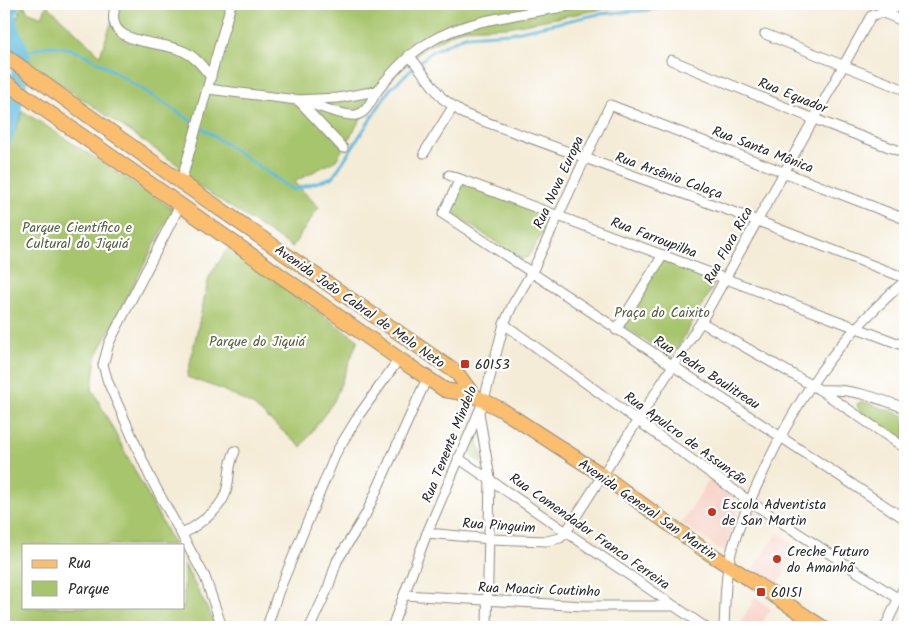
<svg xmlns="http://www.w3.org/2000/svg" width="909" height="631" viewBox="0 0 909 631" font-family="Kalam,sans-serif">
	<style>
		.built { fill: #f7d1c6 }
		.green { fill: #a7c56c; stroke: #69784c }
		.water { fill: #60bbde; stroke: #467384 }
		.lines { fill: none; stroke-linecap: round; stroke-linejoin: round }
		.stream { stroke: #60bbde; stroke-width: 3 }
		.river { stroke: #60bbde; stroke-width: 18 }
		.minor-casing { stroke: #908c81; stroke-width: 11 }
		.primary-casing { stroke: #908c81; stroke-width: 16 }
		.minor { stroke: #fff; stroke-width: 9 }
		.primary { stroke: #fbbd6e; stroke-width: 14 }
		.poi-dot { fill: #c8321e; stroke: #fff; stroke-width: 2 }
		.labels { text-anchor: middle; stroke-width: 4.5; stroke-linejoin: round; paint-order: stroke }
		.street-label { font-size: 14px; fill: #2b2b2b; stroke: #fff }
		.park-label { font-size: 14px; fill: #566142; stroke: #fff }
		.poi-label { font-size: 14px; fill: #2b2b2b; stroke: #fff; text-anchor: start }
	</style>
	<rect width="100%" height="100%" fill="#fff"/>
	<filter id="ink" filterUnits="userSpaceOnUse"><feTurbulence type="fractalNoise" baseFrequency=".02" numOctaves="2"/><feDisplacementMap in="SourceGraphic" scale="10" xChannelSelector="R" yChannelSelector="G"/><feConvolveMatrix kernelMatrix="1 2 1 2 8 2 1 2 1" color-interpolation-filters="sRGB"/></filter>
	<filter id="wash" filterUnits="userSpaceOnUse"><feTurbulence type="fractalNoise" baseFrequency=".0096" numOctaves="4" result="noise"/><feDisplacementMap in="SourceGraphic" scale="20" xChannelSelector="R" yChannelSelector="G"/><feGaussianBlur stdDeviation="1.12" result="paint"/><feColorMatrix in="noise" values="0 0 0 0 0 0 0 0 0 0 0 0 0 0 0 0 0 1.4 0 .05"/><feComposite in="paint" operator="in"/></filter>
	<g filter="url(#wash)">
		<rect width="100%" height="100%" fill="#f4ecd7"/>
		<g class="built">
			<polygon points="709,480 739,502 727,550 721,551 682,523"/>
			<polygon points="778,533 801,549 777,585 753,569"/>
			<polygon points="755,597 771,609 760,627 738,627"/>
		</g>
		<g class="green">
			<polygon points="22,4 24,4 27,11 42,17 47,5 100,55 118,4 629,4 508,27 461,29 423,49 375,95 336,160 294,182 319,207 292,247 186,178 181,167 32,64 14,28"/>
			<polygon points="23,111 173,209 96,357 92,389 174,545 24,545 24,607 184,607 184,564 217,627 4,627 4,158"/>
			<polygon points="461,183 550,216 550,220 528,257 521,259 449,211"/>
			<polygon points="228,248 358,340 334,401 301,447 254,406 221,389 187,377 209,277"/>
			<polygon points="661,259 711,278 714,285 674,354 669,356 620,324"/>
			<polygon points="862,401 905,416 905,442 859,410 857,404"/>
			<polygon points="475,433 483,461 481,463 467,453"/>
		</g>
		<polygon class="water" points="4,98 23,111 4,158"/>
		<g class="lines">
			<path class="stream" d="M 21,57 C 32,50 40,46 53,46 C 83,48 110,70 135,85 C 189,118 241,154 293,190 L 333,177 L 390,89 L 431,52 L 465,36 L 511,33 L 599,14 L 650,10 L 669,4"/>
			<path class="river" d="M 4,137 C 9,124 24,66 21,55 C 16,38 1,21 11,4"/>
		</g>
	</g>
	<g filter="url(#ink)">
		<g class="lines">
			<defs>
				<g id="minor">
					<path d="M 116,4 C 101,47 157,39 183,51 C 195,56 203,67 211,77"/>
					<polyline points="881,12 905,22"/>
					<polyline points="765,34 905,90"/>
					<polyline points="409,55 442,98 464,114 758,221 905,278"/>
					<polyline points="671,60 814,119 905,153"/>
					<polyline points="208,89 297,100 338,98 377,91"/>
					<path d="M 297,100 C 312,103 343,117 356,115 C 368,113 372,97 378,90 C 392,72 409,54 428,43 C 468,17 532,14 579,4"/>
					<polyline points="298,100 343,148"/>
					<polyline points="424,153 453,107"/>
					<polyline points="449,175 905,346"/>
					<polyline points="460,179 443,214 905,519"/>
					<polyline points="181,182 231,4"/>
					<polyline points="180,205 109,343 103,365 108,382 150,477 205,577 222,627"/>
					<polyline points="701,322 820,390 905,448"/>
					<polyline points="504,324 749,501 905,603"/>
					<polyline points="616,330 663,255"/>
					<path d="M 820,390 C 851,388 877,398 905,408"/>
					<polyline points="479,413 490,478 487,627"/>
					<polyline points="458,458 705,627"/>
					<polyline points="427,533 491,539 547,541 560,538 566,532 701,322 871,16 905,5"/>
					<path d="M 182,535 C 199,523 223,510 227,488 C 231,472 227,469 235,451"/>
					<polyline points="404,595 583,606 673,606"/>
					<polyline points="267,627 278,593 337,451 359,415 399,359"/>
					<polyline points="310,627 328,588 337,561 366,514 427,378"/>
					<polyline points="392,627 427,533 484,400 504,324 513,304 532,272 610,105 905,219"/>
					<path d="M 724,627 C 725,607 725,586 728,567 C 733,538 748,504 761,477 C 799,394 836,341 905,281"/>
					<polyline points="885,627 905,585"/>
				</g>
				<g id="primary">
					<polyline points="4,55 181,182 457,373 473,395"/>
					<polyline points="4,81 399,359 445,390 473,395 502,410 602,475 703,549 822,627"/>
				</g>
			</defs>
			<use href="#minor" class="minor-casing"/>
			<use href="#primary" class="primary-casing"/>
			<use href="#minor" class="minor"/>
			<use href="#primary" class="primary"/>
		</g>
	</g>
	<g class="poi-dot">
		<rect x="460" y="359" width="10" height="10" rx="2.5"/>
		<circle cx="712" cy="512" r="5"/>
		<circle cx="777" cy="559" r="5"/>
		<rect x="756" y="587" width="10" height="10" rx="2.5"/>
	</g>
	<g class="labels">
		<g class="street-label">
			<text transform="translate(793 95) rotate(22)" y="5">Rua Equador</text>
			<text transform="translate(763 149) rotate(21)" y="5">Rua Santa Mônica</text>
			<text transform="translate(669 175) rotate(20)" y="5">Rua Arsênio Calaça</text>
			<text transform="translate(558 182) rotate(-65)" y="5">Rua Nova Europa</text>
			<text transform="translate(654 237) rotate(21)" y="5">Rua Farroupilha</text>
			<text transform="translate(728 245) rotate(-61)" y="5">Rua Flora Rica</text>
			<text transform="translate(360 306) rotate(35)" y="5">Avenida João Cabral de Melo Neto</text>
			<text transform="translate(707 372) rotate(33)" y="5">Rua Pedro Boulitreau</text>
			<text transform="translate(686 438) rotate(36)" y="5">Rua Apulcro de Assunção</text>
			<text transform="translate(449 444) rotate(-68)" y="5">Rua Tenente Mindelo</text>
			<text transform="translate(648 509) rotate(35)" y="5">Avenida General San Martin</text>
			<text transform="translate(499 525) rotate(4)" y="5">Rua Pinguim</text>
			<text transform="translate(590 531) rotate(35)" y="5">Rua Comendador Franco Ferreira</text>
			<text transform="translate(539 589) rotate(2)" y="5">Rua Moacir Coutinho</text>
		</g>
		<g class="park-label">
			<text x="77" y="232">Parque Científico e<tspan x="77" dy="16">Cultural do Jiquiá</tspan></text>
			<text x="662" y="317">Praça do Caixito</text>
			<text x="257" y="346">Parque do Jiquiá</text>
		</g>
		<g class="poi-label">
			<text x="475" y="369">60153</text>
			<text x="722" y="509">Escola Adventista<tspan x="722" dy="16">de San Martin</tspan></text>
			<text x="787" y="556">Creche Futuro<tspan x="787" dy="16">do Amanhã</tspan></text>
			<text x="771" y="597">60151</text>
		</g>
	</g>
	<rect width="909" height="631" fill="none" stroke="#fff" stroke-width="20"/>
	<rect x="22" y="544" width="162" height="65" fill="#ffffff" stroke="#aaaaaa"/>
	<rect x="32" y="560" width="25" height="8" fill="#fbbd6e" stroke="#aaaaaa"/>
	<text x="68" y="568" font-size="15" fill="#2b2b2b">Rua</text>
	<rect x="32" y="581" width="25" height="15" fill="#a7c56c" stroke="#aaaaaa"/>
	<text x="68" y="594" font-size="15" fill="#2b2b2b">Parque</text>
</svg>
